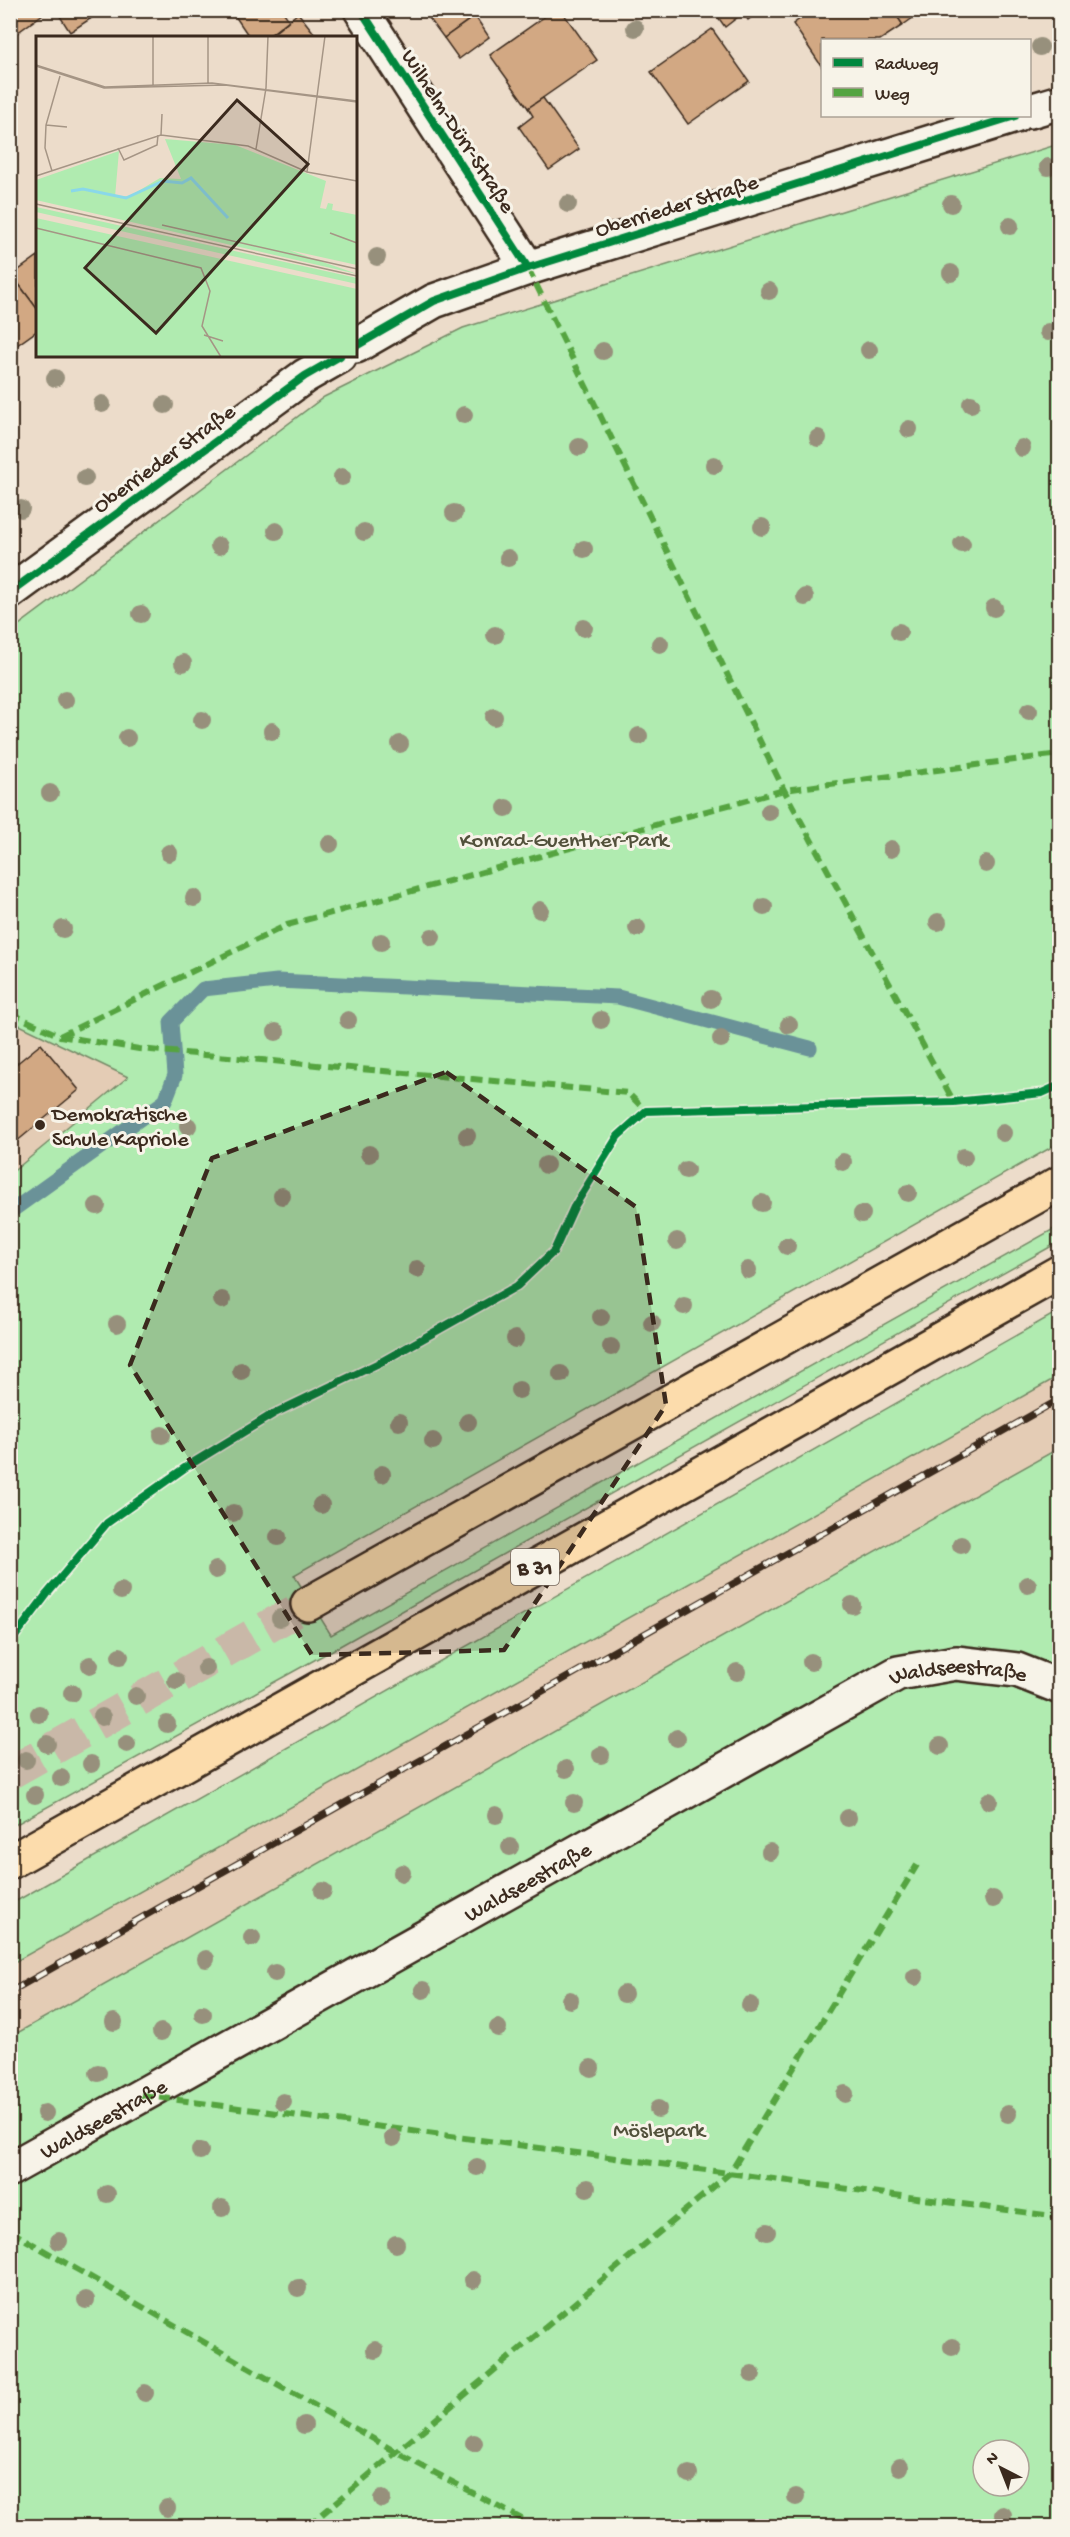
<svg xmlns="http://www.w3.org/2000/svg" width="1070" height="2537" viewBox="0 0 1070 2537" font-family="'Gochi Hand',sans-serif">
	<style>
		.built { fill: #e4ccb5 }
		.green { fill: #b0ebb0; stroke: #768a67; stroke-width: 1.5; fill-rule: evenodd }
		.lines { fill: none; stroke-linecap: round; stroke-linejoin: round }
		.stream { stroke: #6a9298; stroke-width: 15 }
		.building { fill: #d2a883; stroke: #3b2a1e; stroke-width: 1.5 }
		.highway-tunnel { stroke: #c9b8a8; stroke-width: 33; stroke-dasharray: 33 16; stroke-linecap: butt }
		.minor-casing { stroke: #3b2a1e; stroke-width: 38 }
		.highway-casing { stroke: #3b2a1e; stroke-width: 38 }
		.minor { stroke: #f7f3e8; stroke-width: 33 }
		.highway { stroke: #fcdcac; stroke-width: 33 }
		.rail-casing { stroke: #3b2a1e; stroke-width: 7 }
		.rail { stroke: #f7f3e8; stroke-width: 4.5; stroke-dasharray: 14; stroke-linecap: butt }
		.quiet { stroke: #54a441; stroke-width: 6; stroke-dasharray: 12 6; stroke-linecap: butt }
		.cycleway-casing { stroke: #f7f3e8; stroke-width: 11 }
		.cycleway { stroke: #00873e; stroke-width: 8 }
		.tree { fill: #97907b }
		.marked { fill: #3b2a1e; fill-opacity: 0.2; stroke: #3b2a1e; stroke-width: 4.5; stroke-dasharray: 12 8; stroke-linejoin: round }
		.poi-dot { fill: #3b2a1e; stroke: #f7f3e8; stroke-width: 2 }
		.labels { text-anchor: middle; stroke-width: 6; stroke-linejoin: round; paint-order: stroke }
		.shield { fill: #f7f3e8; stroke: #73665b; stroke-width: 1.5 }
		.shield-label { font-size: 21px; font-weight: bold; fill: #3b2a1e }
		.street-label { font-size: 22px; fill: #3b2a1e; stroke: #f7f3e8 }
		.park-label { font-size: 22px; fill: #52513b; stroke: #f7f3e8 }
		.poi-label { font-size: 22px; fill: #3b2a1e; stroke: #f7f3e8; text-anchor: start }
		.inset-river { fill: none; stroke: #8ad8e9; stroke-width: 3 }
		.inset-road { fill: none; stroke: #a59585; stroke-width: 1.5 }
		.view { fill: #3b2a1e; fill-opacity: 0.15; stroke: #3b2a1e; stroke-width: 3 }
		.inset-edge { fill: none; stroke: #3b2a1e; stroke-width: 3 }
	</style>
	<rect width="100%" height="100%" fill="#ecdcca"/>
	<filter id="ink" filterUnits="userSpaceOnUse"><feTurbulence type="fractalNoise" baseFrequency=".0167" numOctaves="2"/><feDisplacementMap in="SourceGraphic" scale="12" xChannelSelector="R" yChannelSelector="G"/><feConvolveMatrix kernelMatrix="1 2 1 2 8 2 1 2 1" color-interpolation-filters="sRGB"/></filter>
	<g filter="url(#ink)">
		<g class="built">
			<polygon points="11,1021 129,1077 11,1174"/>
			<polygon points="1059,1376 1059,1448 11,2037 10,1964"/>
		</g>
		<g class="green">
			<polygon points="1059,144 1059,1143 294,1575 331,1635 1059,1226 1059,1242 338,1647 11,1827 10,1174 128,1077 11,1021 11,631 324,397 463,328"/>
			<polygon points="1059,1311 1059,1376 11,1964 11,1904"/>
			<path d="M 1059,1448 L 1059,2526 L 11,2526 L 10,2037 ZM 983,2450 L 1019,2450 L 1019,2486 L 983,2486 Z"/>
		</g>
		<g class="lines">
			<polyline class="stream" points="10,1212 165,1101 175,1075 171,1022 203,989 277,981 618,997 810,1048"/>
		</g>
		<g class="building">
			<polygon points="10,10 41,10 43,14 10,38"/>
			<polygon points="56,10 84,10 90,19 70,32"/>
			<polygon points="84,10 104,10 90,19"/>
			<polygon points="231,10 282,10 289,20 266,38 250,38"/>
			<polygon points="424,10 440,10 429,18"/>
			<polygon points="440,10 481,10 481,11 444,38 429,18"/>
			<polygon points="554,10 561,10 597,60 528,108 490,55"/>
			<polygon points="713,10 741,10 743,13 725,27"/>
			<polygon points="741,10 761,10 748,20"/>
			<polygon points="812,10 893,10 903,25 880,40 822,40 822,67 793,24"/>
			<polygon points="893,10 924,10 903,25"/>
			<polygon points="298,13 314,33 308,38 268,38"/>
			<polygon points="475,16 489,37 459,59 444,38"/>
			<polygon points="712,29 749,81 688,124 651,72"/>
			<polygon points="543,98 579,149 549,170 519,127 533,116 528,108"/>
			<polygon points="38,256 38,310 12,275"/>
			<polygon points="12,275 38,310 38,330 10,350"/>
			<polygon points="41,1044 79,1090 10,1147 10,1069"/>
		</g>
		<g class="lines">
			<polyline class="highway-tunnel" points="10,1773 308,1604"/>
			<defs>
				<g id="minor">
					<polyline points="361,10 528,268"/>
					<polyline points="1030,111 1060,102"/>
					<polyline points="356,346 434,301 528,268 1015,116"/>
					<polyline points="10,592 305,376 340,356"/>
					<path id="s1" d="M 10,2169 L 898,1673 L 956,1663 L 1017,1670 L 1060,1687"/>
				</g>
				<g id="highway">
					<polyline points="308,1604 1060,1183"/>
					<polyline points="10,1862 1060,1272"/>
				</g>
			</defs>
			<use href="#minor" class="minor-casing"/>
			<use href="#highway" class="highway-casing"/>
			<use href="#minor" class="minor"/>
			<use href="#highway" class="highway"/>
			<defs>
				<polyline id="rail" points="10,1992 1060,1399"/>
			</defs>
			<use href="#rail" class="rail-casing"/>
			<use href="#rail" class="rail"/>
			<g class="quiet">
				<polyline points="528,268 784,790 954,1102"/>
				<polyline points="10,1013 60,1036 139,1049 628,1093 646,1111"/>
				<polyline points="60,1036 287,925 784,790 1060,754"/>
				<polyline points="141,2095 1060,2217"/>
				<polyline points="10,2231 396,2452 535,2526"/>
				<polyline points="10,2501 16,2526"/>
				<polyline points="308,2526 730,2173 917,1865"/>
			</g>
			<defs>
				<g id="cycleway">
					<polyline points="361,10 528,268"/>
					<polyline points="356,346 434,301 528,268 1015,116"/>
					<polyline points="10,592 305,376 340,356"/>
					<polyline points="10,1643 47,1594 107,1523 186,1467 273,1414 381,1362 517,1286 554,1251 574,1207 618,1136 646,1111 954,1102 1042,1093 1060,1085"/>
				</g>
			</defs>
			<use href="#cycleway" class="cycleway-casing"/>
			<use href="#cycleway" class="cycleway"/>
		</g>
		<g class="tree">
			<circle cx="635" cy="28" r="9"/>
			<circle cx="1040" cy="47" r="9"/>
			<circle cx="1048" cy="167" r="9"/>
			<circle cx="568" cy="204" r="9"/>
			<circle cx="951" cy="204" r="9"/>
			<circle cx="1010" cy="226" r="9"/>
			<circle cx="377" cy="257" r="9"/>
			<circle cx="951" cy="273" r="9"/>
			<circle cx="769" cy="291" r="9"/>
			<circle cx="1048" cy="332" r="9"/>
			<circle cx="869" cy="350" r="9"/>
			<circle cx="603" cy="351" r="9"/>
			<circle cx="55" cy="378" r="9"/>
			<circle cx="102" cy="404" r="9"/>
			<circle cx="971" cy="404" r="9"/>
			<circle cx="165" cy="405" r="9"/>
			<circle cx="464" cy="415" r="9"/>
			<circle cx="909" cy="429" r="9"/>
			<circle cx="818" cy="438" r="9"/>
			<circle cx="579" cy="447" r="9"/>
			<circle cx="1022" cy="448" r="9"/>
			<circle cx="714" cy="465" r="9"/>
			<circle cx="342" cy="477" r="9"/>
			<circle cx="85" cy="478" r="9"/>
			<circle cx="21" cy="509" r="9"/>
			<circle cx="454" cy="513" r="9"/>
			<circle cx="762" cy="527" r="9"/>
			<circle cx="276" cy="531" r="9"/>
			<circle cx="364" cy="532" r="9"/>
			<circle cx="962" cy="544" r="9"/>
			<circle cx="219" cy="546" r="9"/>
			<circle cx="584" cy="549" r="9"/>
			<circle cx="508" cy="558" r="9"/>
			<circle cx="805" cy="597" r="9"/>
			<circle cx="994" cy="608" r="9"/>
			<circle cx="141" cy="614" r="9"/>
			<circle cx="584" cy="628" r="9"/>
			<circle cx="899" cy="632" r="9"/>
			<circle cx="495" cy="635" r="9"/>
			<circle cx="660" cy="644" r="9"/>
			<circle cx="183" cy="663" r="9"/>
			<circle cx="65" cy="700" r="9"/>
			<circle cx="1029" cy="711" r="9"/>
			<circle cx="494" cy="717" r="9"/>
			<circle cx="202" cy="720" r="9"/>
			<circle cx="272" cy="731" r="9"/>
			<circle cx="639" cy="736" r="9"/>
			<circle cx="127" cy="738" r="9"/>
			<circle cx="400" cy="744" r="9"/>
			<circle cx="50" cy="793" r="9"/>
			<circle cx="506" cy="808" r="9"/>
			<circle cx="769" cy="812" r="9"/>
			<circle cx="330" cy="844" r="9"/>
			<circle cx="891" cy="849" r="9"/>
			<circle cx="169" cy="853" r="9"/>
			<circle cx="986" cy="864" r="9"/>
			<circle cx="194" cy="898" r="9"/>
			<circle cx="764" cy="907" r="9"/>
			<circle cx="540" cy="910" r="9"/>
			<circle cx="938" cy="922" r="9"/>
			<circle cx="637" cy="928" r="9"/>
			<circle cx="63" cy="929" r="9"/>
			<circle cx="432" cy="937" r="9"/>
			<circle cx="381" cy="942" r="9"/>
			<circle cx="711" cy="999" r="9"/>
			<circle cx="348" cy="1020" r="9"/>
			<circle cx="601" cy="1020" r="9"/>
			<circle cx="789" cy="1025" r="9"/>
			<circle cx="276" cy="1032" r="9"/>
			<circle cx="721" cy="1039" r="9"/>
			<circle cx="188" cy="1126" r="9"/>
			<circle cx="1003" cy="1133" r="9"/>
			<circle cx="467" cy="1136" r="9"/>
			<circle cx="369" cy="1154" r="9"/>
			<circle cx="964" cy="1157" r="9"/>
			<circle cx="843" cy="1162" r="9"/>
			<circle cx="546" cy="1165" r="9"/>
			<circle cx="686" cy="1170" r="9"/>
			<circle cx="908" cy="1193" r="9"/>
			<circle cx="282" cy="1196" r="9"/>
			<circle cx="762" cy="1203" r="9"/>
			<circle cx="97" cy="1206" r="9"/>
			<circle cx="862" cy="1214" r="9"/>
			<circle cx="677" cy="1241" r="9"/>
			<circle cx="787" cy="1246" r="9"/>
			<circle cx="417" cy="1269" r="9"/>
			<circle cx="748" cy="1270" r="9"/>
			<circle cx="222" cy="1300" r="9"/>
			<circle cx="684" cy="1306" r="9"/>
			<circle cx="601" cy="1317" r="9"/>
			<circle cx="652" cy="1323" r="9"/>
			<circle cx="117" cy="1324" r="9"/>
			<circle cx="515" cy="1339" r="9"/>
			<circle cx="611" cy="1347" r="9"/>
			<circle cx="241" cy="1371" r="9"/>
			<circle cx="561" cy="1374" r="9"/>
			<circle cx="519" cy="1390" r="9"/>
			<circle cx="399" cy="1422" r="9"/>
			<circle cx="468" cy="1422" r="9"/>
			<circle cx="162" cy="1435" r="9"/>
			<circle cx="433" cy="1441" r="9"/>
			<circle cx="382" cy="1474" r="9"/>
			<circle cx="321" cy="1505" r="9"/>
			<circle cx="233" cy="1513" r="9"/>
			<circle cx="278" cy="1537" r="9"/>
			<circle cx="961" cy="1545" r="9"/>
			<circle cx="216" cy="1570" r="9"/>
			<circle cx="1028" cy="1585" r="9"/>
			<circle cx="121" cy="1591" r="9"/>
			<circle cx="852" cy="1605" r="9"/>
			<circle cx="280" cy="1618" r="9"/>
			<circle cx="120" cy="1656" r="9"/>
			<circle cx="811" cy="1662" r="9"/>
			<circle cx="90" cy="1665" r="9"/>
			<circle cx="206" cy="1668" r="9"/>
			<circle cx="737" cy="1672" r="9"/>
			<circle cx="176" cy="1681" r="9"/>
			<circle cx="72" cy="1693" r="9"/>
			<circle cx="136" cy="1696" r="9"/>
			<circle cx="39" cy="1714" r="9"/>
			<circle cx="102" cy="1717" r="9"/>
			<circle cx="167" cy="1724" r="9"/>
			<circle cx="677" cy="1738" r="9"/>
			<circle cx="47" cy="1744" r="9"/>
			<circle cx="127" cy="1744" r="9"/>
			<circle cx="940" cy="1746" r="9"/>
			<circle cx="601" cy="1755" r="9"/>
			<circle cx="26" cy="1760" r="9"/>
			<circle cx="91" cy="1764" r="9"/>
			<circle cx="566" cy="1769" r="9"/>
			<circle cx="61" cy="1778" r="9"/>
			<circle cx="35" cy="1795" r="9"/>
			<circle cx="989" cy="1801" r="9"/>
			<circle cx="574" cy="1803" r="9"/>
			<circle cx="496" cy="1815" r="9"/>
			<circle cx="848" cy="1818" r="9"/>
			<circle cx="510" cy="1847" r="9"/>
			<circle cx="770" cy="1852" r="9"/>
			<circle cx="402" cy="1873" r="9"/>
			<circle cx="323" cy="1891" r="9"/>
			<circle cx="993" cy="1899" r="9"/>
			<circle cx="252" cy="1938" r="9"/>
			<circle cx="206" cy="1959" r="9"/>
			<circle cx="275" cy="1973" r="9"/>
			<circle cx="915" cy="1977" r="9"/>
			<circle cx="423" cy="1990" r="9"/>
			<circle cx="624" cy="1994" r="9"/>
			<circle cx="570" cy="2000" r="9"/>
			<circle cx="750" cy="2005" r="9"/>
			<circle cx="203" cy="2014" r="9"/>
			<circle cx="114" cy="2022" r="9"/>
			<circle cx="498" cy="2028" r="9"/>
			<circle cx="161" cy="2032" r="9"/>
			<circle cx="591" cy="2068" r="9"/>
			<circle cx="98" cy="2073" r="9"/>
			<circle cx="845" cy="2094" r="9"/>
			<circle cx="283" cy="2102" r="9"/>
			<circle cx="658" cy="2109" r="9"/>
			<circle cx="45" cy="2113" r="9"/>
			<circle cx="1008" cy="2114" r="9"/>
			<circle cx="393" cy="2138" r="9"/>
			<circle cx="200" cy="2151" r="9"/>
			<circle cx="477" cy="2167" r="9"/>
			<circle cx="587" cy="2188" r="9"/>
			<circle cx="107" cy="2194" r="9"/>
			<circle cx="222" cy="2208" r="9"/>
			<circle cx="767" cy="2232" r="9"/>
			<circle cx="59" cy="2241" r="9"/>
			<circle cx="396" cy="2244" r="9"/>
			<circle cx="473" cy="2280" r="9"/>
			<circle cx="298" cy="2288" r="9"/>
			<circle cx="86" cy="2300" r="9"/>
			<circle cx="952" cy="2347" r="9"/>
			<circle cx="375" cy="2350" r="9"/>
			<circle cx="752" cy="2374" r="9"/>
			<circle cx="145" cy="2393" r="9"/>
			<circle cx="304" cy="2425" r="9"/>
			<circle cx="474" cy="2443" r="9"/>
			<circle cx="900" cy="2467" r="9"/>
			<circle cx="689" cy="2474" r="9"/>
			<circle cx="796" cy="2497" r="9"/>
			<circle cx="382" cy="2499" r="9"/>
			<circle cx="167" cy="2508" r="9"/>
			<circle cx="1003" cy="2515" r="9"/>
		</g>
	</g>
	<path class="marked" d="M 446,1072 L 636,1207 L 666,1405 L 504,1650 L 312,1655 L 130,1365 L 212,1158 Z"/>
	<circle class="poi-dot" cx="40" cy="1125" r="6"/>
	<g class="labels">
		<rect class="shield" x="511" y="1549" width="48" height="36" rx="4.5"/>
		<g class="shield-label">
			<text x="535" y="1574">B 31</text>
		</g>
		<g class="street-label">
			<text transform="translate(460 130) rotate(57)" y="8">Wilhelm-Dürr-Straße</text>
			<text transform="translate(676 204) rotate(-17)" y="8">Oberrieder Straße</text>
			<text transform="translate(163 457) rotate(-36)" y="8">Oberrieder Straße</text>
			<text dy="8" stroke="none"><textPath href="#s1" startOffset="1078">Waldseestraße</textPath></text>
			<text dy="8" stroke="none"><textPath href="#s1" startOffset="592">Waldseestraße</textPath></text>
			<text dy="8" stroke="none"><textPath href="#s1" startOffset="106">Waldseestraße</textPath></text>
		</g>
		<g class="park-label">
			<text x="564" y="846">Konrad-Guenther-Park</text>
			<text x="659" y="2136">Möslepark</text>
		</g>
		<g class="poi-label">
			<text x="52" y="1120">Demokratische<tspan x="52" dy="25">Schule Kapriole</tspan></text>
		</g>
	</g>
	<g transform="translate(36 36)">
		<rect width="321" height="321" fill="#ecdcca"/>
		<path d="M 129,103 L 199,109 L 290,145 L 284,172 L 290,173 L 292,167 L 297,168 L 296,174 L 321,179 L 321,229 L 253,214 L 321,238 L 0,164 L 0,144 L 83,115 L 79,161 L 94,160 L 124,142 L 145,143 ZM 0,171 L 321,242 L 321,248 L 0,176 ZM 0,182 L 321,253 L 321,321 L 0,321 Z" fill="#b0ebb0"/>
		<path class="inset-river" d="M 35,155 L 47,153 L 90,162 L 127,145 L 146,147 L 155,142 L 192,182"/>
		<path class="inset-road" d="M 172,0 L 172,48M 0,29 L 69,51 L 176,47 L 321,65M 0,30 L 68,52 L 189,49 L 321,66M 117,49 L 117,0M 10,89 L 31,91M 125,99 L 126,78M 82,112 L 88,124 L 121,109 L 122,99M 220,113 L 230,52 L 232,0M 16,135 L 9,112 L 10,89 L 24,40M 271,136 L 289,0M 0,140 L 125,99 L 212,110 L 271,136 L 321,145M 0,168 L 321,240M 126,189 L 321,233M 0,192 L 165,232 L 174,255 L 166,290 L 185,321M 294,197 L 321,207M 168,299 L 187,305"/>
		<path class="view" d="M 201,64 L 272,128 L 120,297 L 49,232 Z"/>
		<rect width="321" height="321" class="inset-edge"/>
	</g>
	<rect width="1070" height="2537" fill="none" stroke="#f7f3e8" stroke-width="36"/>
	<rect x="18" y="18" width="1034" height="2501" fill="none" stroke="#3b2a1e" stroke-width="2" filter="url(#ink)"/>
	<rect x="821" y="39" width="210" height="78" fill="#f7f3e8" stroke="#aca397" stroke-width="1.5"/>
	<rect x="833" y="58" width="30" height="9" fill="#00873e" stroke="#aca397" stroke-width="1.5"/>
	<text x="875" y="69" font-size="18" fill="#3b2a1e">Radweg</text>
	<rect x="833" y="88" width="30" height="9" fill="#54a441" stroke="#aca397" stroke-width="1.5"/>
	<text x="875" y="99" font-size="18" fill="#3b2a1e">Weg</text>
	<g transform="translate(1001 2468) rotate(318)"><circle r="28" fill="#f7f3e8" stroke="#aca397" stroke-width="1.5"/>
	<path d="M0-4.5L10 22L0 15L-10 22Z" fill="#3b2a1e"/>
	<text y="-9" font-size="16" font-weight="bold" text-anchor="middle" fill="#3b2a1e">N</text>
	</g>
</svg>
